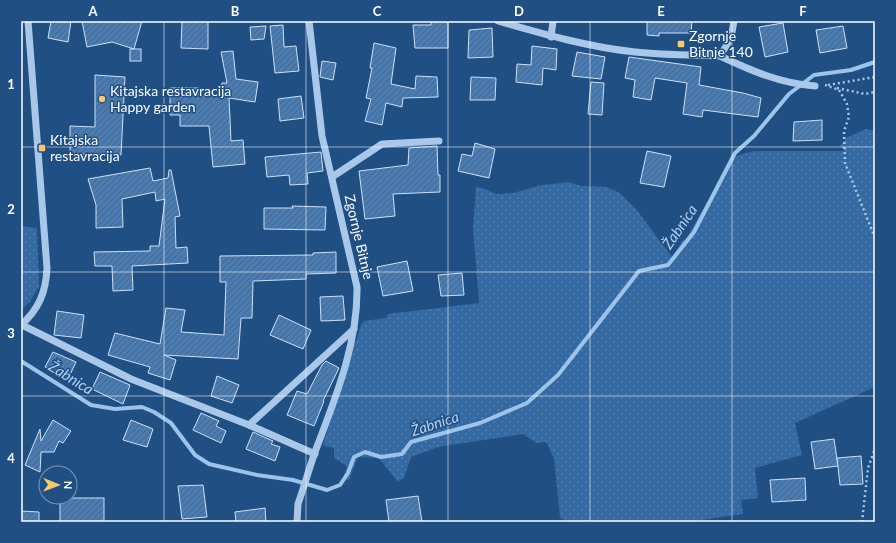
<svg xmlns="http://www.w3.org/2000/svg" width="896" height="543" viewBox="0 0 896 543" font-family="Lato,sans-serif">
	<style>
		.grass { fill: url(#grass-dots) }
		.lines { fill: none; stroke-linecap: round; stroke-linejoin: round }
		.stream { stroke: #9cc3ea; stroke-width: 4 }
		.building { fill: url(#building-hatch); stroke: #cde1f7 }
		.path { stroke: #a8c7e9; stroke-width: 2.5; stroke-dasharray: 2 3; stroke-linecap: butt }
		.minor { stroke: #a8c7e9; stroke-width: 7 }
		.grid { fill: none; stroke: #fff; stroke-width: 1; stroke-opacity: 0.55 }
		.poi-dot { fill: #f6c969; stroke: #204f84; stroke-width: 1.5 }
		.labels { text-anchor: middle; stroke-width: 3; stroke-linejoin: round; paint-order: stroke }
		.poi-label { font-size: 14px; fill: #fff; stroke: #204f84; text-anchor: start }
		.street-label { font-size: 14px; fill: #fff; stroke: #204f84 }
		.water-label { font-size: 15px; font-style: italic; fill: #b4d1f1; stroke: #204f84 }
		.neatline { fill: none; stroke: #fff; stroke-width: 1.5 }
		.grid-label { font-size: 13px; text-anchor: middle; font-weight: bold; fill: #fff }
	</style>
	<defs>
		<pattern id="grass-dots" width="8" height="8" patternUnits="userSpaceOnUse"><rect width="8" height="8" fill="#3469a1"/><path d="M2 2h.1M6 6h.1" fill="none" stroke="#5280af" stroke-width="1.8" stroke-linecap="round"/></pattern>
		<pattern id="building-hatch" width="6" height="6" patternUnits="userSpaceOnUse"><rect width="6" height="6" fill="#4d7bae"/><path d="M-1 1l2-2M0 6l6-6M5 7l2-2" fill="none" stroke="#4c647d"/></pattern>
	</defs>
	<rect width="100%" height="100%" fill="#204f84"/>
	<g class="grass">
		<polygon points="866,129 875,131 875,387 795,423 802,455 755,468 758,498 741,500 743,514 687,522 568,522 560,518 554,458 546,442 536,443 523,434 438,447 411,457 404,478 398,482 379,458 358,457 349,480 343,480 347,466 334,458 334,448 323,445 361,325 364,321 386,318 388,314 479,303 473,228 476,186 497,194 513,193 542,185 569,182 581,186 607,187 620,193 636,209 672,257 683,240 686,239 733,157 754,151 844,151 840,146 846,138"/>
		<polygon points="21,226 37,228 39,286 30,302 21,310"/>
	</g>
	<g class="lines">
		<polyline class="stream" points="21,361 91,405 115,409 142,407 154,412 171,423 195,455 209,464 257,475 293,480 327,490 340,485 348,473 354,457 365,452 381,457 402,454 411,442 480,423 527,403 558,375 639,271 668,265 694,232 735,153 754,136 789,94 814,75 851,70 875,62"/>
	</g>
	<g class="building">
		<polygon points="51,21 71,21 68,42 48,38"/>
		<polygon points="82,21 142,21 134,49 112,42 87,47"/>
		<polygon points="182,21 208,21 208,49 181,48"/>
		<polygon points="431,21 448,21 448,48 415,48 413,25 431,25"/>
		<polygon points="647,21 692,21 691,33 659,33 659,36 647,35"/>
		<polygon points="783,23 788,52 765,57 759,27"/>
		<polygon points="283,25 284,47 296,46 299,71 275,73 270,26"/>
		<polygon points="266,26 264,39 251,40 250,27"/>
		<polygon points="843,26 847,48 820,53 816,30"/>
		<polygon points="492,28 493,57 468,58 469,30"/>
		<polygon points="374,43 396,48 391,84 415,89 416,76 437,77 438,97 403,98 402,107 386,103 382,125 365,121 371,99 366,98 372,68 370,68"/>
		<polygon points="532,46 557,49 556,70 543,68 542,85 516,82 517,64 531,65"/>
		<rect x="130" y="49" width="11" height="12"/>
		<polygon points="233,51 236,79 258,82 255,102 229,98 231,141 243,140 245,164 213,167 209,126 180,126 180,115 170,115 170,88 199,88 199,96 220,96 222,83 227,83 221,52"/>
		<polygon points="577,52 605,57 601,79 572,76"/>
		<polygon points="629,57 701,67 699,85 743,93 761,98 758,117 703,110 702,117 683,114 687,83 655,78 651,100 633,97 635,80 625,78"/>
		<polygon points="322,61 336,63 333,80 320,77"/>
		<polygon points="95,75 125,77 121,155 70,154 70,126 95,127"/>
		<polygon points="471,77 496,78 495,100 470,100"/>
		<polygon points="591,82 604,83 602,115 588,114"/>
		<polygon points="301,96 304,118 280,121 278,99"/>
		<polygon points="822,120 822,140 793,141 794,122"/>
		<polygon points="475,143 495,149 489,178 458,171 462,154 472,156"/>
		<polygon points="437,146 438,175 440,175 440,192 393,194 395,216 365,219 359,171 408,165 409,148"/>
		<polygon points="647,151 671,156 664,187 640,183"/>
		<polygon points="321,152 323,171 307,173 308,184 290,185 289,175 267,177 265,157"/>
		<polygon points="150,168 153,181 168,178 169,170 171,170 180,216 175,217 176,248 187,247 188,263 132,266 133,290 113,291 112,266 95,266 94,252 150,251 150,246 159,246 165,199 156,201 155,192 122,199 123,227 96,228 96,205 88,179"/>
		<polygon points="292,206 326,207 325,230 264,229 264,208 293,208"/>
		<polygon points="336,252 336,273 306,274 306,279 253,281 252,318 241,318 238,359 164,355 176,360 170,380 148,373 150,367 108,355 115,333 160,344 166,308 185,310 181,332 224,335 226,282 220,282 220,256 313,255 313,253"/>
		<polygon points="407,261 413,291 383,296 377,267"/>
		<polygon points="462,273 464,295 441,296 438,275"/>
		<polygon points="343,296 345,320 321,321 320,297"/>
		<polygon points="57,311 84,315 81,338 54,335"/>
		<polygon points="279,315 311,330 303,349 270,335"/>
		<polygon points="53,352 76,362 68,379 45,367"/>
		<polygon points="326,361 339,368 323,401 324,401 314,426 287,415 297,391 307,394 322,365"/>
		<polygon points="100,372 130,385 123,404 92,389"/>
		<polygon points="217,376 239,385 232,403 211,396"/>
		<polygon points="201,413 219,421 216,426 226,431 221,443 193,430"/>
		<polygon points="53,420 71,431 63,443 59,441 54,452 41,452 40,472 25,465 40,429 41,441"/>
		<polygon points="131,420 153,429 147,447 123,440"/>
		<polygon points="253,432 273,441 271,444 280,447 275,461 246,449"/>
		<polygon points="834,439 838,466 815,469 811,442"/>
		<polygon points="861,456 863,484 840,485 837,458"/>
		<polygon points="805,478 806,500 772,502 770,480"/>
		<polygon points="203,485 207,517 182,519 178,486"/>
		<polygon points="418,496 422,522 389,522 386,500"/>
		<rect x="60" y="498" width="44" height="24"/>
		<polygon points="265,508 266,522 236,522 235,512"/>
		<polygon points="21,511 39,512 39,522 21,522"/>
	</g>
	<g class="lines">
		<g class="path">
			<polyline points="825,85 839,90 847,104 849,117 844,131 845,163 875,238"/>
			<polyline points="828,85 875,77"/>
			<polyline points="837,88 865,94 875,92"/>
			<polyline points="862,522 868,468 875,449"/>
		</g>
		<g class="minor">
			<path d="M 498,21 C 543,34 588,47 635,52 C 663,55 692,55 720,56 L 731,38 L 734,21"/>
			<polyline points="551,37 553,21"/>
			<path d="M 720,56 C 752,71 779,83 815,86"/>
			<polyline points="332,177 382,144 439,141"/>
			<path d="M 21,325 C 39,309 46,292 47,268 L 28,21"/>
			<polyline points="22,325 131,379 249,425 315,454"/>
			<polyline points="249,425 354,329"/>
			<path d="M 297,522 L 298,504 C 304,487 309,469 315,452 C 335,399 358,344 357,287 L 322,136 L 309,21"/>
		</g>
	</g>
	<path class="grid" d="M 164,21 L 164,522M 306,21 L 306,522M 448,21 L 448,522M 590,21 L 590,522M 732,21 L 732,522M 21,147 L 875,147M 21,272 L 875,272M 21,396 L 875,396"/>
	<g class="poi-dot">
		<rect x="677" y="40" width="8" height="8" rx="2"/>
		<circle cx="102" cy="99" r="4"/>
		<rect x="38" y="144" width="8" height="8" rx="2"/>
	</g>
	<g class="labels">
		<g class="poi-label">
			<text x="689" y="41">Zgornje<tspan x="689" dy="16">Bitnje 140</tspan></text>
			<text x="110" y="96">Kitajska restavracija<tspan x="110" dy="16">Happy garden</tspan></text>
			<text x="50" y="145">Kitajska<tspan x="50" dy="16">restavracija</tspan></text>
		</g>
		<g class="street-label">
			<text transform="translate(359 237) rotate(77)" y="5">Zgornje Bitnje</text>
		</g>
		<g class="water-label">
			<text transform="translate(680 227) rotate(-56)" y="5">Žabnica</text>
			<text transform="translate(71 378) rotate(32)" y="5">Žabnica</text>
			<text transform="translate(435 424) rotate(-18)" y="5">Žabnica</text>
		</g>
	</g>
	<rect width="896" height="543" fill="none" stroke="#204f84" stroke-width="44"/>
	<g transform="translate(58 485) rotate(91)"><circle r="19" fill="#204f84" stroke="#7995b5"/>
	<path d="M0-3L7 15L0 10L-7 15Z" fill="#f6c969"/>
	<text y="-6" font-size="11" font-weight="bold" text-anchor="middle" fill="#ffffff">N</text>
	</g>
	<rect x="22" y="22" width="852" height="499" class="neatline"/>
	<g class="grid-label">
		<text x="93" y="16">A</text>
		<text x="235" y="16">B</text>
		<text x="377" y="16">C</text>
		<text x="519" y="16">D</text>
		<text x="661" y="16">E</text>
		<text x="803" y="16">F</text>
		<text x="11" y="89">1</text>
		<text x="11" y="214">2</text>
		<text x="11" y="338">3</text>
		<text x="11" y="463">4</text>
	</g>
</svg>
